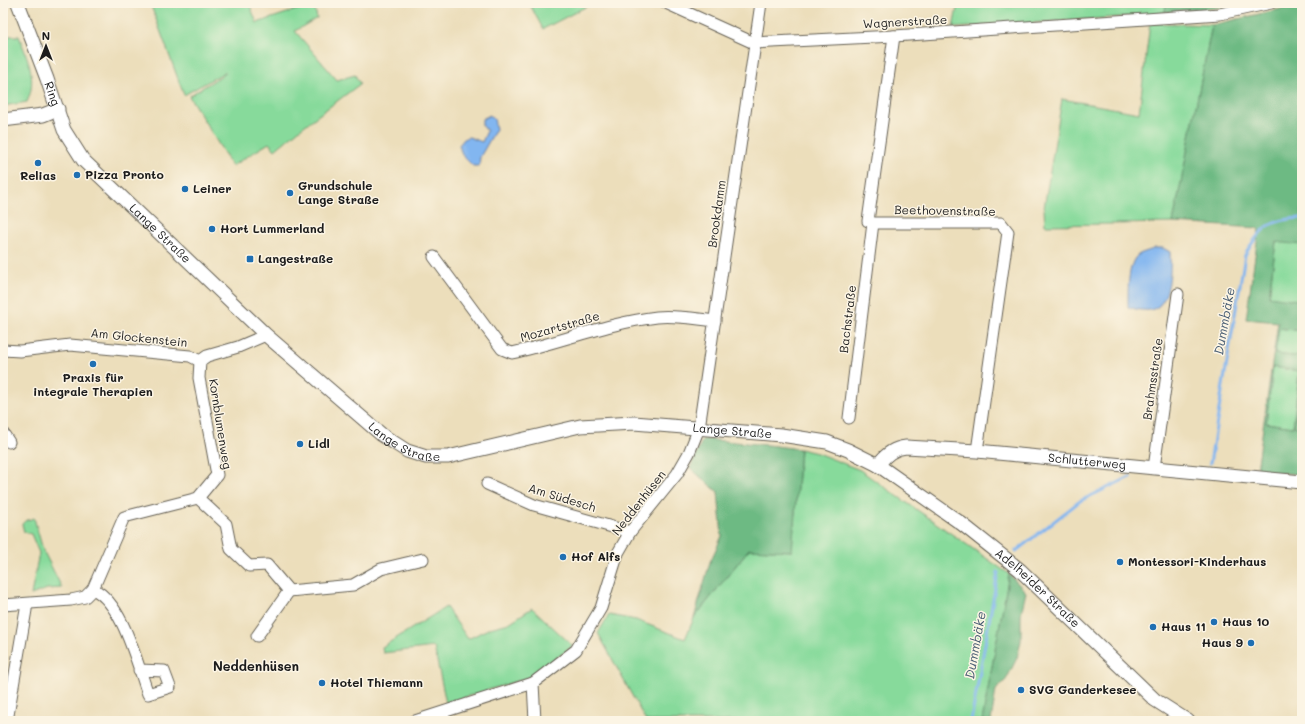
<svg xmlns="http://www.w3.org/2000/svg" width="1305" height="724" viewBox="0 0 1305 724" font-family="Mali,sans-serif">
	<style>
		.green { fill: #87da9b; stroke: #527b5c }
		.forest { fill: #6dba83; stroke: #446b50; fill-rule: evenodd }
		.water { fill: #82b6f0; stroke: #4f6986 }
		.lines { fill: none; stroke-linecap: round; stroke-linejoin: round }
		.stream { stroke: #82b6f0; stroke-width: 3 }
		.minor-casing { stroke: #656054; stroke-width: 13 }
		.tertiary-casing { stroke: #656054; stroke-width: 15 }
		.minor { stroke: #fff; stroke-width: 11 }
		.tertiary { stroke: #fff; stroke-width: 13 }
		.poi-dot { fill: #1f6fb2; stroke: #fcf5e5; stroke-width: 1.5 }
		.labels { text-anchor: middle; stroke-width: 3; stroke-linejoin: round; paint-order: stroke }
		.street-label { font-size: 12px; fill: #1c1c1c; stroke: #fcf5e5 }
		.poi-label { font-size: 12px; font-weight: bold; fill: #1c1c1c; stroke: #fcf5e5; text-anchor: start }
		.water-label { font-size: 13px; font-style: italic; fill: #455a71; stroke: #fcf5e5 }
		.neighbourhood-label { font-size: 13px; font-weight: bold; fill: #1c1c1c; stroke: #fcf5e5 }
	</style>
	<rect width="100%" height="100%" fill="#fcf5e5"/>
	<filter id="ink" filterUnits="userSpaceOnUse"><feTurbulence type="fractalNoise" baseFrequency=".025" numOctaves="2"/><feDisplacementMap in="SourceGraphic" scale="8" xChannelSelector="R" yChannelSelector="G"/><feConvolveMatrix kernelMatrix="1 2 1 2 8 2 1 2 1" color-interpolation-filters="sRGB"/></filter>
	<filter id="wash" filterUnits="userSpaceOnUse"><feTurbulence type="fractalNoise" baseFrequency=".012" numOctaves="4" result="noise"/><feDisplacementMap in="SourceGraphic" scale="16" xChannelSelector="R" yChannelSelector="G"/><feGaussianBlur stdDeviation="0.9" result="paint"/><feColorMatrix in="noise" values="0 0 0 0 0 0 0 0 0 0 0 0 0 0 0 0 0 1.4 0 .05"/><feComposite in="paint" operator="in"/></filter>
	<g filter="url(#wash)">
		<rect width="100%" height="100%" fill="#ecdebb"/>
		<g class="green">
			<polygon points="150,3 249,3 257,23 314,4 317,18 295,31 337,80 355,75 360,84 300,129 275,150 269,143 232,166 189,96 226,73 225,72 184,95"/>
			<polygon points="529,3 593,3 543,29"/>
			<polygon points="958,3 1166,3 1165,12 1151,15 953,28"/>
			<polygon points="1150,23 1212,25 1173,223 1045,225 1044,208 1062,99 1139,113"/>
			<path d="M 3,36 L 19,36 C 27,58 38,78 27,102 L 3,106 Z"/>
			<polygon points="1276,241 1302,245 1297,300 1269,297"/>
			<polygon points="1279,328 1302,331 1302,357 1275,354"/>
			<polygon points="1273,367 1300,371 1293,427 1266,423"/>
			<polygon points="1302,371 1302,428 1295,427"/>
			<polygon points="800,449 817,453 860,470 1009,574 982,721 646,721 598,633 609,615 636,620 685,639 694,618 749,549 792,551"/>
			<polygon points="34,518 43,550 62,588 47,589 31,595 39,553 31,534 24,532 22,524 25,521"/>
			<polygon points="446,607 468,639 490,628 509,623 532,608 573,646 530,677 446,703 434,647 383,653 382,647"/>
		</g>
		<g class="forest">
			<polygon points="1166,3 1245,3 1216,8 1165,12"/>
			<path d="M 1302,4 L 1302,245 L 1276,242 L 1269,296 L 1297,300 L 1302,254 L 1302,331 L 1279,328 L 1275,354 L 1302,357 L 1295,427 L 1302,428 L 1302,475 L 1257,470 L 1278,322 L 1246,319 L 1259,228 L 1173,223 L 1212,25 ZM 1273,367 L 1299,371 L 1293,427 L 1266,423 Z"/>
			<polygon points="703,439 767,445 800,449 792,551 749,549 694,618 710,562 722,536 718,492 690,468"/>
			<polygon points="1009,574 1026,592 1021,614 1021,641 1017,658 1006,680 996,690 991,721 982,721"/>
		</g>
		<g class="water">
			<polygon points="490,115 494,119 496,129 480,157 479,166 473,166 462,155 459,145 465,138 469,137 482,142 487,131 482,125 482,119"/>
			<path d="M 1155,248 L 1163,248 L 1170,252 C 1171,268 1171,307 1150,310 C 1143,311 1135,309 1128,307 C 1128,295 1127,263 1138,255 C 1142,252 1150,251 1155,248 Z"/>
		</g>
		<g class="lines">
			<g class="stream">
				<path d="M 1210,463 L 1245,255 C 1260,228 1270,219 1302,218"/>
				<polyline points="1016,551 1080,501 1130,477"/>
				<polyline points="971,721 998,572"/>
			</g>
		</g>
	</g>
	<g filter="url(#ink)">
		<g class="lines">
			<defs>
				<g id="minor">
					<polyline points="666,3 754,43 894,36 1220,14 1271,3"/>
					<polyline points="894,36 868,221 873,223 1001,223 1008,232 977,451"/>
					<path d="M 434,257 L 502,349 L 512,353 C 561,342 607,323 657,317 C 676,315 696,319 715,321"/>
					<polyline points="3,350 20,351 70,345 190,356 200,361 207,356 238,347 266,335"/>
					<polyline points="849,418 873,223"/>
					<polyline points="3,433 9,442"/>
					<polyline points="1154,468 1178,294"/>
					<polyline points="487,484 534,505 630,532"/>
					<polyline points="198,498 226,524 231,549 249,566 267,565 289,591 257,636"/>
					<path d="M 93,589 C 123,603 137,664 148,694 L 170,687 L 164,671 L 139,670"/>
					<polyline points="289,591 353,585 381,569 423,559"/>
					<polyline points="3,605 71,600 85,597 93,589 124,517 198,498 217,475 199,378 200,361"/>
					<polyline points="533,683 535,721"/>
					<polyline points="7,721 26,610 26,604"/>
					<polyline points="415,721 533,683 576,650 601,608 618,553 630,532 677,474 689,453 699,428 761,3"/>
				</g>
				<g id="tertiary">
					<path id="s1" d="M 18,3 L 47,79 L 64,130 L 83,160 L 266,335 L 382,435 L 407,451 L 426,457 L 448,457 L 580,426 L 634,423 L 781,435 L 827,442 L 848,450 L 878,465 L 962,524 L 1020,570 L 1155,700 L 1188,721"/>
					<polyline points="3,120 43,115 58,109"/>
					<path id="s2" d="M 878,465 C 885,455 894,448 906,447 L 977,451 L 1302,482"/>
				</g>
			</defs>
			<use href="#minor" class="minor-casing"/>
			<use href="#tertiary" class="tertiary-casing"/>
			<use href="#minor" class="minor"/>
			<use href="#tertiary" class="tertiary"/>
		</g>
	</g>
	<g class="poi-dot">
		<circle cx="38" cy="163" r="4"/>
		<circle cx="77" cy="175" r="4"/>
		<circle cx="185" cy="189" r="4"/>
		<circle cx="290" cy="193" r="4"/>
		<circle cx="212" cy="229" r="4"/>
		<rect x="246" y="255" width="8" height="8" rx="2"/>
		<circle cx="93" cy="364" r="4"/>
		<circle cx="300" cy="444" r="4"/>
		<circle cx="563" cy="557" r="4"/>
		<circle cx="1120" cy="562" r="4"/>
		<circle cx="1214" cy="622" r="4"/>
		<circle cx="1153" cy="627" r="4"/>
		<circle cx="1251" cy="643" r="4"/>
		<circle cx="322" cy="683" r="4"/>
		<circle cx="1021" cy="690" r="4"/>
	</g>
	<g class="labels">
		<g class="street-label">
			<text transform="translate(905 22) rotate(-3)" y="4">Wagnerstraße</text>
			<text dy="4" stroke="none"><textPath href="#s1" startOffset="97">Ring</textPath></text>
			<text transform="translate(945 211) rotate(1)" y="4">Beethovenstraße</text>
			<text transform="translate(717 214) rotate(-82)" y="4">Brookdamm</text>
			<text dy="4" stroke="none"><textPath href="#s1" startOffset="277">Lange Straße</textPath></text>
			<text transform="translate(848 319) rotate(-83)" y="4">Bachstraße</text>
			<text transform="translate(560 327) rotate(-16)" y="4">Mozartstraße</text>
			<text transform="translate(139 338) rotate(6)" y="4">Am Glockenstein</text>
			<text transform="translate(1153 379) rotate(-82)" y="4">Brahmsstraße</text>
			<text transform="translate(220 424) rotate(81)" y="4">Kornblumenweg</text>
			<text dy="4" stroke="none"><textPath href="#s1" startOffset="937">Lange Straße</textPath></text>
			<text dy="4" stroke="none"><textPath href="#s1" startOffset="601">Lange Straße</textPath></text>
			<text dy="4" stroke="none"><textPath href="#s2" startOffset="216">Schlutterweg</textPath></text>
			<text transform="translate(562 498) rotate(17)" y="4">Am Südesch</text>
			<text transform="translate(639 503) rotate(-52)" y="4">Neddenhüsen</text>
			<text dy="4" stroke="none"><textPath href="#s1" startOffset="1290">Adelheider Straße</textPath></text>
		</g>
		<g class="poi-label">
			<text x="85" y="179">Pizza Pronto</text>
			<text x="38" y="180" text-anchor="middle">Relias</text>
			<text x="298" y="190">Grundschule<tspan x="298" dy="14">Lange Straße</tspan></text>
			<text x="193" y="193">Leiner</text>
			<text x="220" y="233">Hort Lummerland</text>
			<text x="258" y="263">Langestraße</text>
			<text x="93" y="382" text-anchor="middle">Praxis für<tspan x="93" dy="14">integrale Therapien</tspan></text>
			<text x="308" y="448">Lidl</text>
			<text x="571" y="561">Hof Alfs</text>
			<text x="1128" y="566">Montessori-Kinderhaus</text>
			<text x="1222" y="626">Haus 10</text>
			<text x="1161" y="631">Haus 11</text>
			<text x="1243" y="647" text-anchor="end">Haus 9</text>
			<text x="330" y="687">Hotel Thiemann</text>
			<text x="1029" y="694">SVG Ganderkesee</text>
		</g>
		<g class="water-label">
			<text transform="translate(1224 321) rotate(-80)" y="5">Dummbäke</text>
			<text transform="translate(975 645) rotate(-80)" y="5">Dummbäke</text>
		</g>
		<g class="neighbourhood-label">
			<text x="256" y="671">Neddenhüsen</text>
		</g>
	</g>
	<rect width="1305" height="724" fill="none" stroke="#fcf5e5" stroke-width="16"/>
	<g transform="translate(46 46)" stroke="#fcf5e5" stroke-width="3" paint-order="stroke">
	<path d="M0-3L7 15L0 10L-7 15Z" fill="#1c1c1c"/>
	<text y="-6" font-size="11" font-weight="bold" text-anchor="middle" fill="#1c1c1c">N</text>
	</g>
</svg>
